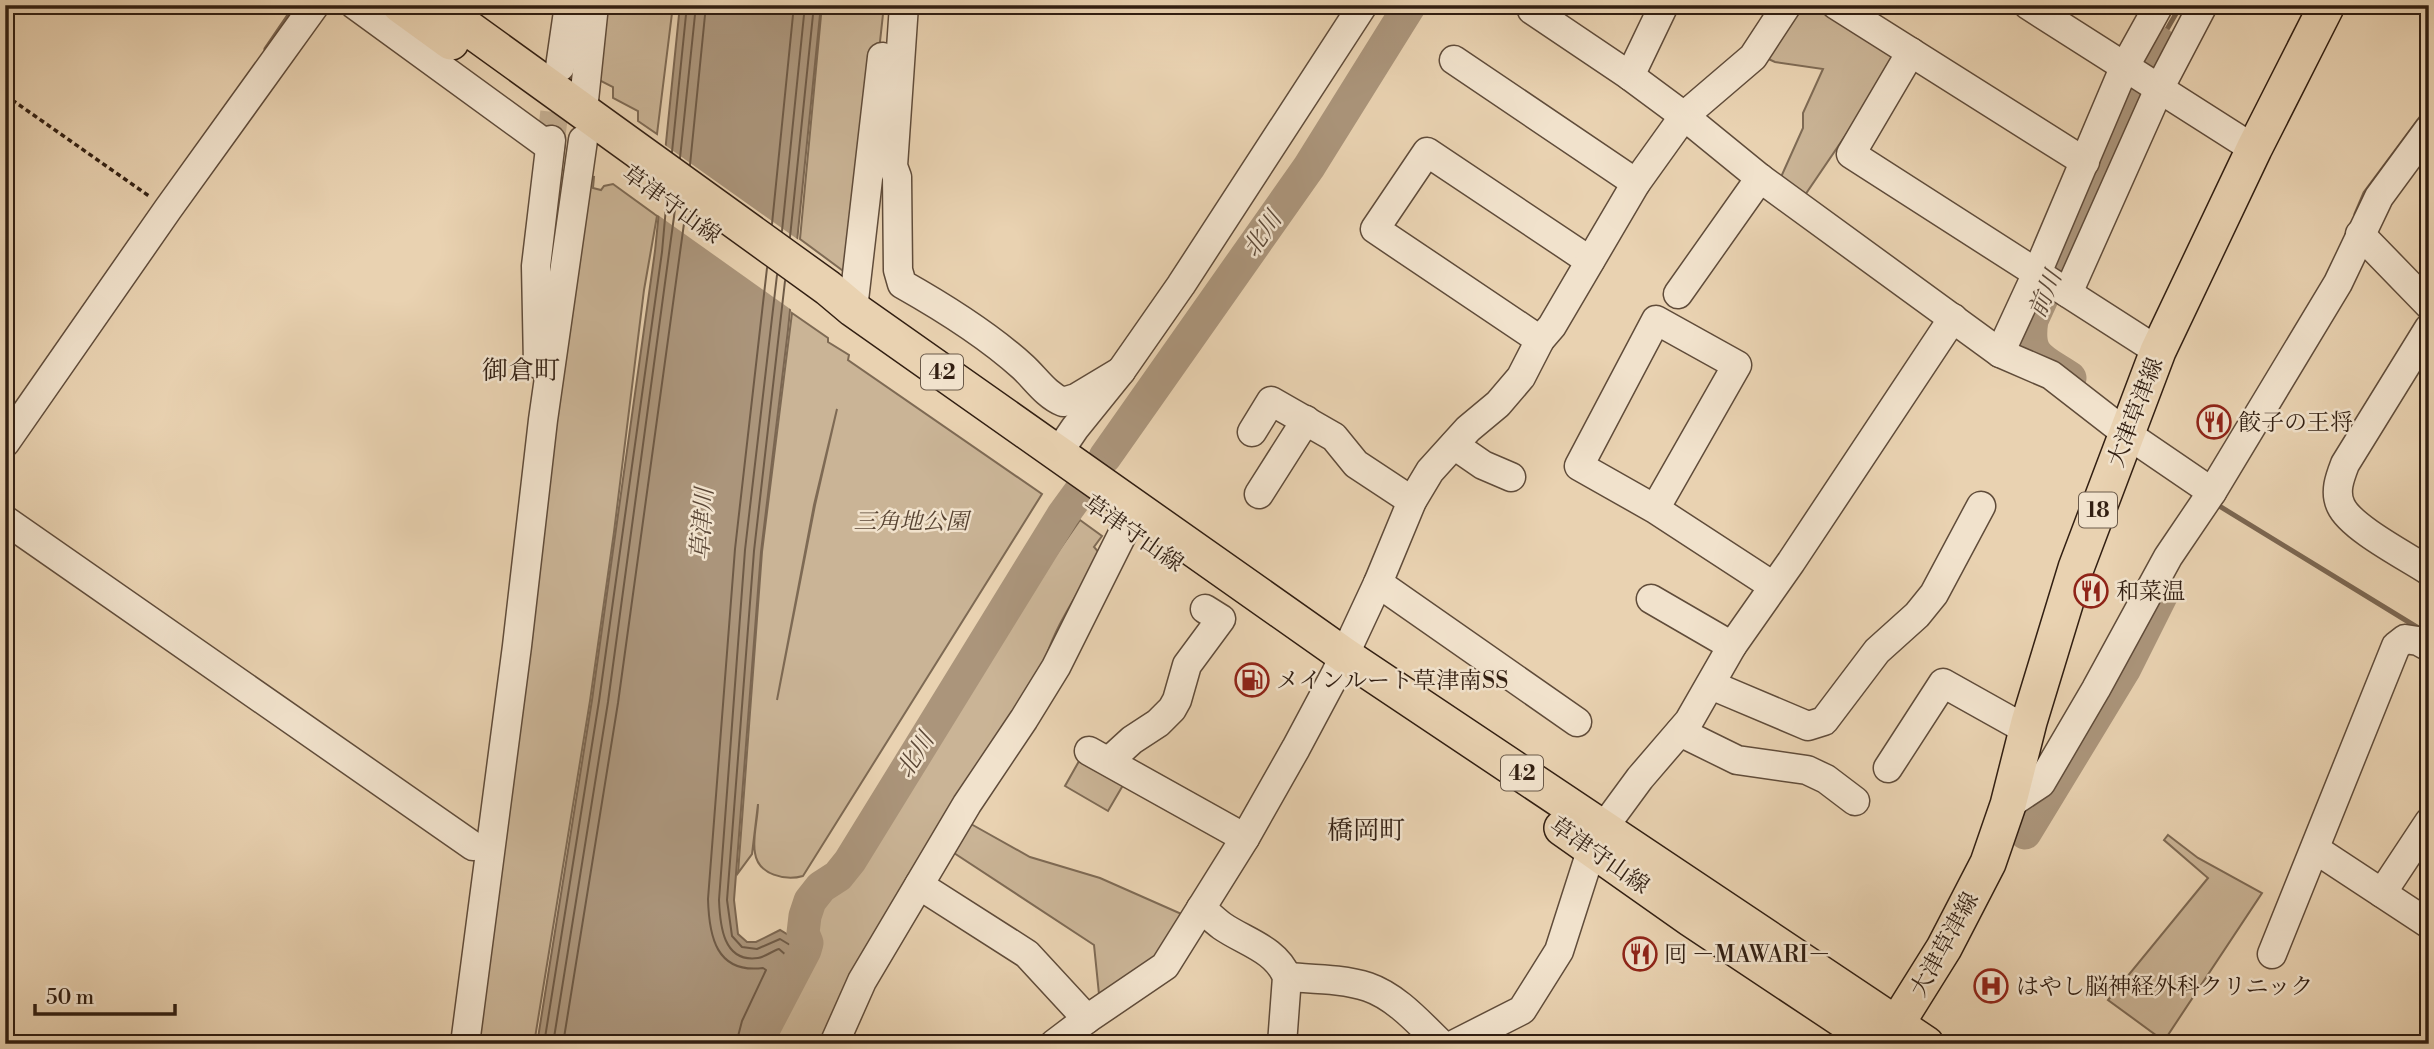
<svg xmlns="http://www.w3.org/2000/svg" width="2434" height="1049" viewBox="0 0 2434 1049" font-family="'Libre Bodoni','Noto Serif JP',serif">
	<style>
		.green { fill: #cab496; stroke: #7e6a54; stroke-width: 2; fill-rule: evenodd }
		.water { fill: #ab957b; stroke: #7b6651; stroke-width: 2 }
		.pier { fill: #e9d2b1 }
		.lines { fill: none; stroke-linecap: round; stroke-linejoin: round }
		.shore { stroke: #6e5a46; stroke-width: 2 }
		.stream { stroke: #7b6651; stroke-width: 5 }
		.river { stroke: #ab957b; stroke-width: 33 }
		.minor-tunnel { stroke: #c4ae91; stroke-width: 28; stroke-dasharray: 28 14; stroke-linecap: butt }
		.minor-casing { stroke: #604c3a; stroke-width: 31 }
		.major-casing { stroke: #321f12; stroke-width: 38 }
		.path { stroke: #321f12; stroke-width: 3.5; stroke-dasharray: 5 3.5; stroke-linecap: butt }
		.minor { stroke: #f1e2cc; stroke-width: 28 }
		.major { stroke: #e9d2b1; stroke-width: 35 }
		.labels { text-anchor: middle; stroke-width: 5; stroke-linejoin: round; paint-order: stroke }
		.shield { fill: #f1e2cc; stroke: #6b5a4a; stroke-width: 2 }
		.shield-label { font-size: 21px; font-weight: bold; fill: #321f12 }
		.street-label { font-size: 23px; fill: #321f12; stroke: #f1e2cc }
		.poi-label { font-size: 23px; fill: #321f12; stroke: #f1e2cc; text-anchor: start }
		.park-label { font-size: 23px; font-style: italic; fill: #584433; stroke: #f1e2cc }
		.water-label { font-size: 24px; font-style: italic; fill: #5c4837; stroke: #f1e2cc }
		.quarter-label { font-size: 26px; fill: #321f12; stroke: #f1e2cc }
	</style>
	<rect width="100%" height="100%" fill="#e9d2b1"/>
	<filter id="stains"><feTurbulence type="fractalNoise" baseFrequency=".00286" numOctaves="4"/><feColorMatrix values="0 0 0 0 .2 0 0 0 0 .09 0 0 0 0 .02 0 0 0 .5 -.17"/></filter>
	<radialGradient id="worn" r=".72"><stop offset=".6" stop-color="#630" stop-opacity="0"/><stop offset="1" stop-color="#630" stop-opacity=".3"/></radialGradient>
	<g class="green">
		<polygon points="602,5 673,5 657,134 638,121 638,111 613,98 613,87 595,78"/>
		<polygon points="822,5 884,5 854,279 800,239"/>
		<polygon points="1798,5 1817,5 1891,52 1894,64 1805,195 1781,177 1803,128 1803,113 1823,69 1775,62 1764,57"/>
		<polygon points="584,176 594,177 593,188 601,190 604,186 613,184 657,216 644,290 614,532 590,701 534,1044 472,1044"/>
		<path d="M 792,313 L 828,338 L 828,342 L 849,355 L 848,360 L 1042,494 L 803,876 C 786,881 758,875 755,853 C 752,838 758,819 758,804 L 752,854 L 738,873 L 762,552 ZM 837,409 L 815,505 L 777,700 L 814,505 Z"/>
		<path d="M 1080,520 L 1102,536 L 1094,547 L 1101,555 C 1081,588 1044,641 1042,678 L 828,1044 L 770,1044 L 794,987 L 815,947 L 811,916 L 819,900 L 847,879 L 881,823 L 895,807 L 1040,578 Z"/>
		<polygon points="1083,754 1126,780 1108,811 1065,786"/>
		<polygon points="971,824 1030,857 1100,878 1186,916 1163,950 1100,1004 1094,945 954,853"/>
		<polygon points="2168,835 2198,858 2262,893 2164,1041 2108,1000 2208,878 2164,840"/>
	</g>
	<polygon class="water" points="680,5 821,5 788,330 761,552 734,900 738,934 747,942 756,942 780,930 795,939 808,952 788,988 761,1044 537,1044 592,700 655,251"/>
	<polygon class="pier" points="662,143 800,241 793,311 655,213"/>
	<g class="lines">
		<g class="shore">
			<polyline points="672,152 687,5"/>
			<polyline points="680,158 696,5"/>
			<polyline points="690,165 706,5"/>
			<polyline points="772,224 794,5"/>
			<polyline points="782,231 805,5"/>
			<polyline points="790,237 814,5"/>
			<polyline points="544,1044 599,701 662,252 667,196"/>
			<polyline points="553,1044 608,702 676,202"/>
			<polyline points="563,1044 618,703 686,209"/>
			<path d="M 736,1044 L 742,1021 L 766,970 L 763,968 C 716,974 709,936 708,899 L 735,549 L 767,268"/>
			<path d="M 747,1044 L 752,1025 L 787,956 L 779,949 C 772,951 765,957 758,958 C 723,963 720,925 719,900 L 745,550 L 777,275"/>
			<polyline points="755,1044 760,1028 798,954 790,945 780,939 757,949 742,947 732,936 727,900 754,551 785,281"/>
		</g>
		<g class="stream">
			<polyline points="2159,43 2181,5"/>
			<polyline points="266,49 296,5"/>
			<polyline points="2356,214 2365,193 2429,107"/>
			<polyline points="2216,504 2420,629"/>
		</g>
		<g class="river">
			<path d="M 2070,378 C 2042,359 2026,358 2032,320 L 2159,43"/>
			<polyline points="1105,457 1309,167 1410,5"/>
			<polyline points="2025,833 2124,670 2162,594"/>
			<polyline points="756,1044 805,950 807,943 803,933 805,916 810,901 821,887 838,876 850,861 1063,515 1095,471"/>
		</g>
		<polyline class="minor-tunnel" points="551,140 559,73"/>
		<defs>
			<g id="minor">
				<polyline points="355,5 550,147"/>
				<path d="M 904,5 L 893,166 L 897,177 L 898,270 L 902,284 C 941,306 990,337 1023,367 C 1036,379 1046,395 1063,402 L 1076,398 L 1121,371"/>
				<polyline points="1536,5 1532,10 1630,76 1684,116 1760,178 2000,353 2051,375 2127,434 2212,492"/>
				<polyline points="1836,5 2085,162"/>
				<polyline points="2028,5 2254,149"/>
				<polyline points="1911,52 1851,154 2158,351"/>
				<polyline points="1454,60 1636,183"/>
				<polyline points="560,67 569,5"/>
				<polyline points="1630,76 1664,5"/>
				<polyline points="583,110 594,5"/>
				<polyline points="2360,234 2429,305"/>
				<polyline points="2068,293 2159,89 2203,5"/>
				<polyline points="1678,294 1760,178"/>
				<polyline points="853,309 882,57"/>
				<path d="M 2429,328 L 2345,464 C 2340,477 2334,492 2341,506 C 2351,528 2408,557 2429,571"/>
				<polyline points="1540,340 1375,229 1427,152 1590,261"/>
				<polyline points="2000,353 2037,273 2124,68 2159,5"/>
				<polyline points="538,364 536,266 551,140"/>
				<polyline points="1252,432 1271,401 1334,437 1356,464 1412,501"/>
				<polyline points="5,443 168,209 315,5"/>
				<polyline points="1454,445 1483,465 1511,477"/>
				<polyline points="1058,453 1075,428 1121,371 1181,285 1363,5"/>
				<polyline points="1259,494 1306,420"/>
				<polyline points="1655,509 1737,365 1656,320 1579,466 1655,509 1773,586"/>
				<polyline points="5,520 473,846"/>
				<polyline points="1378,583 1577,722"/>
				<polyline points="1651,599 1732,646"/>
				<polyline points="1711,685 1808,726 1824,721 1877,651 1917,615 1934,594 1981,506"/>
				<polyline points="1680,732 1737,760 1807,770 1826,779 1855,801"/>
				<polyline points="1089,751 1245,838"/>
				<polyline points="1109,761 1132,740 1158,723 1172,709 1177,700 1187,665 1221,619 1205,609"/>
				<polyline points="1888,768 1943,683 2027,730"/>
				<polyline points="2008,805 2041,783 2096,689 2168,557 2212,492 2338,283 2379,197 2429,129"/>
				<polyline points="2315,849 2429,924"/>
				<polyline points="919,885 1027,954 1087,1019"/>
				<polyline points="2382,893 2429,822"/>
				<path d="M 1201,908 C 1208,914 1215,921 1222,926 C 1245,942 1276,949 1287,977 L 1282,1044"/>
				<polyline points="2272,954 2396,646 2405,639 2418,641 2429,647"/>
				<path d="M 1287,977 C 1313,979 1344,979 1368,987 C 1397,997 1420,1024 1441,1044"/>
				<polyline points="465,1044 517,646 543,420 583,140"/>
				<polyline points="834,1044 862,981 967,804 1024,719 1056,667 1126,527"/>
				<polyline points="1054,1044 1087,1019 1165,966 1245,838 1296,748 1336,673 1378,583 1412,501 1430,471 1468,429 1498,404 1521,377 1540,340 1552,326 1636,183 1684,116 1753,57 1787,5"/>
				<polyline points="1455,1044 1522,1010 1559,951 1592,848 1604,827 1640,778 1689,721 1732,646 1791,562 1953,318"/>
			</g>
			<g id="major">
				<polyline points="400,5 451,42"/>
				<polyline points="436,5 828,288 853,309 1344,655 1926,1044"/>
				<polyline points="1562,828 1691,919 1879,1044"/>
				<polyline points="1884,1044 1944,948 1988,863 2008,805 2029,722 2076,568 2158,351 2254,149 2327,5"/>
			</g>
		</defs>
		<use href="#minor" class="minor-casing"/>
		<use href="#major" class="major-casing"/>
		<polyline class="path" points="5,95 149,196"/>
		<use href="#minor" class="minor"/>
		<use href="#major" class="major"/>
	</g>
	<defs>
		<symbol id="restaurant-ring" viewBox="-11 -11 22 22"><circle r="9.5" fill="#f1e2cc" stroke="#8f2418" stroke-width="1.5"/><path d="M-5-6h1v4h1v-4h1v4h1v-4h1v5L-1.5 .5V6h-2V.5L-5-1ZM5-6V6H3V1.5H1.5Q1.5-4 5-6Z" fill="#8f2418"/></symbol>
		<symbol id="fuel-ring" viewBox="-11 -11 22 22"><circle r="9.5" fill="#f1e2cc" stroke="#8f2418" stroke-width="1.5"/><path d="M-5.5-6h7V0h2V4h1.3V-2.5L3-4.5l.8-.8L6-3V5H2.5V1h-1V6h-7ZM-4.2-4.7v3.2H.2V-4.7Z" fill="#8f2418"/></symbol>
		<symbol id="hospital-ring" viewBox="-11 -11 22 22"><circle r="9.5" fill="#f1e2cc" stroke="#8f2418" stroke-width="1.5"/><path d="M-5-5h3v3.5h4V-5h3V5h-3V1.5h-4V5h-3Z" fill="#8f2418"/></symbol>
	</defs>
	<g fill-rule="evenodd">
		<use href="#restaurant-ring" x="2195" y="403" width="38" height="38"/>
		<use href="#restaurant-ring" x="2072" y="572" width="38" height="38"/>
		<use href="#fuel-ring" x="1233" y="661" width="38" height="38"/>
		<use href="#restaurant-ring" x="1621" y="935" width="38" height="38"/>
		<use href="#hospital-ring" x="1972" y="967" width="38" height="38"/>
	</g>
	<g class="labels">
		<g class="shield">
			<rect x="921" y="354.5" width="42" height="35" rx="5"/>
			<rect x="2079" y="492.5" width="38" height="35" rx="5"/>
			<rect x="1501" y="755.5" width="42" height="35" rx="5"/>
		</g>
		<g class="shield-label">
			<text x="942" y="379">42</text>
			<text x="2098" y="517">18</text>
			<text x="1522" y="780">42</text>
		</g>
		<g class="street-label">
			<text transform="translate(672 204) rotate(36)" y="8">草津守山線</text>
			<text transform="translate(2135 412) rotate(-69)" y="8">大津草津線</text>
			<text transform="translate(1134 533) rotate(35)" y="8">草津守山線</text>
			<text transform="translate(1600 855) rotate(35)" y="8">草津守山線</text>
			<text transform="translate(1944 944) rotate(-61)" y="8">大津草津線</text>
		</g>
		<g class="poi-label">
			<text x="2238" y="430">餃子の王将</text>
			<text x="2116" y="599">和菜温</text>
			<text x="1276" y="688">メインルート草津南SS</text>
			<text x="1664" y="962">囘 －MAWARI－</text>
			<text x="2016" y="994">はやし脳神経外科クリニック</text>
		</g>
		<g class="park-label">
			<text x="911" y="529">三角地公園</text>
		</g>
		<g class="water-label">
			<text transform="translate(1262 234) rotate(-55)" y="8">北川</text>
			<text transform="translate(2045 294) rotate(-67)" y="8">前川</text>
			<text transform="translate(702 524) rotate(-86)" y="8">草津川</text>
			<text transform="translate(915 755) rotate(-58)" y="8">北川</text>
		</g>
		<g class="quarter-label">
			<text x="521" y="379">御倉町</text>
			<text x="1366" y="839">橋岡町</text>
		</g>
	</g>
	<rect width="2434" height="1049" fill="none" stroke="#e9d2b1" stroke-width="28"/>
	<rect x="7" y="7" width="2420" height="1035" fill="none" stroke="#321f12" stroke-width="3.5"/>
	<rect x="14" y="14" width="2406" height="1021" fill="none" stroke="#321f12" stroke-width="2"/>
	<path d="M35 1004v10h140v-10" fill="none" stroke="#321f12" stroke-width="3.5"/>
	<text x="46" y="1004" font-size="21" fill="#321f12" stroke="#f1e2cc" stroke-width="5" paint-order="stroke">50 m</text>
	<rect width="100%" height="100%" filter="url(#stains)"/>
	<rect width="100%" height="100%" fill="url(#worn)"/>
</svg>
